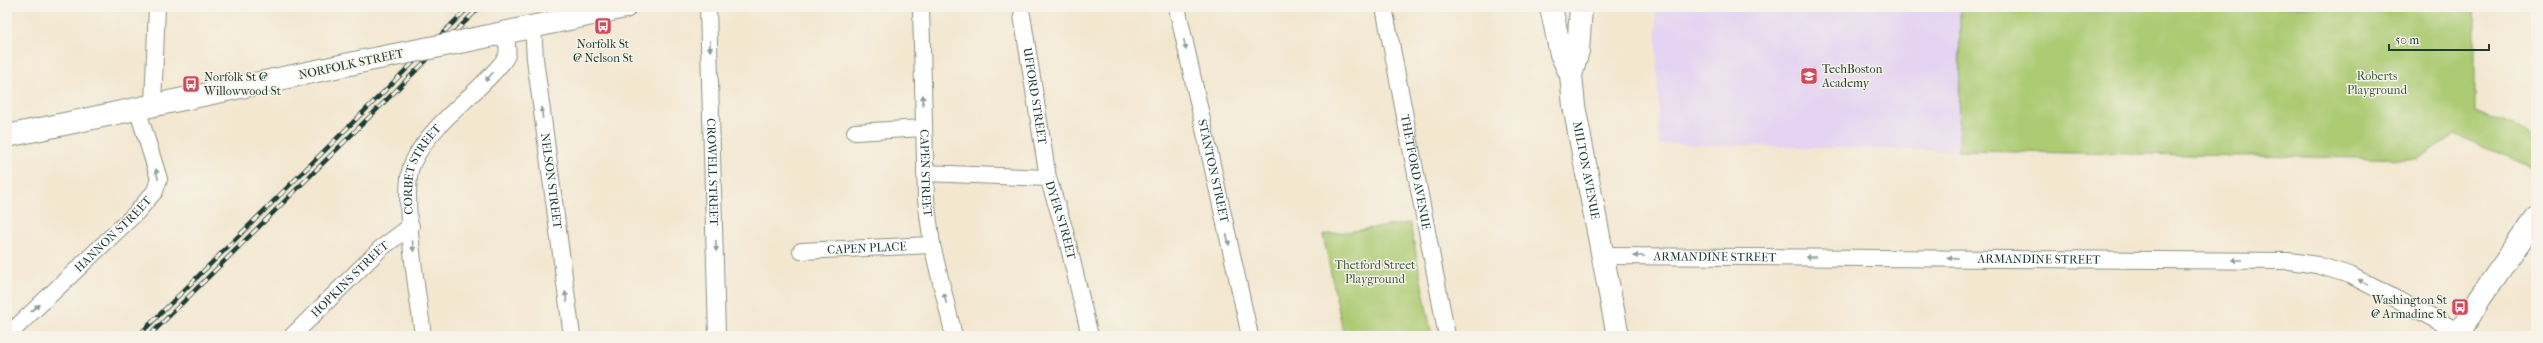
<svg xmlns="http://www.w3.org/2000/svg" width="2543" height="343" viewBox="0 0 2543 343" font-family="'IM FELL French Canon',serif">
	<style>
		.built { fill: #e4d3f2 }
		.park { fill: #accb73; stroke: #668454 }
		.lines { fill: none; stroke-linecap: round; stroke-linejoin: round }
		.street-casing { stroke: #899282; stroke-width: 18 }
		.secondary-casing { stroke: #899282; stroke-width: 24 }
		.street { stroke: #fff; stroke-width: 16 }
		.secondary { stroke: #fff; stroke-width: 22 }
		.rail-casing { stroke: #1f3d34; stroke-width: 4.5 }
		.rail { stroke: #f7f3e8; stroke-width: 3; stroke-dasharray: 9; stroke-linecap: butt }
		.secondary-bridge-casing { stroke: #899282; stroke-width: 24; stroke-linecap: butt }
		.secondary-bridge { stroke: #fff; stroke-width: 22 }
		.oneway { fill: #8f9e9a }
		.labels { text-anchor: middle; stroke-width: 3; stroke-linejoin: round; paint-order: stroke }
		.poi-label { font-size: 12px; fill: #1f3d34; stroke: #f7f3e8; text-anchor: start }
		.street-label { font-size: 12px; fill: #1f3d34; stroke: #f7f3e8 }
		.park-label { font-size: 12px; fill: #3b5941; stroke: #f7f3e8 }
	</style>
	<rect width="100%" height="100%" fill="#f7f3e8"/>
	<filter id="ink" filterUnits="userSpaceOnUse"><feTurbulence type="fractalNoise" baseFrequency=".025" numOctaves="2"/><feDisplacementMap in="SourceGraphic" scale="8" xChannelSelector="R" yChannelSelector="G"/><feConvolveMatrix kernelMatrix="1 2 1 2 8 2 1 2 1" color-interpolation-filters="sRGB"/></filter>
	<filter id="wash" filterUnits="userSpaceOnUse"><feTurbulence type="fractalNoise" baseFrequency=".012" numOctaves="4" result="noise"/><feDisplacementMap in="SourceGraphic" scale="16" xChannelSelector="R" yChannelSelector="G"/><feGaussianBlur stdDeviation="0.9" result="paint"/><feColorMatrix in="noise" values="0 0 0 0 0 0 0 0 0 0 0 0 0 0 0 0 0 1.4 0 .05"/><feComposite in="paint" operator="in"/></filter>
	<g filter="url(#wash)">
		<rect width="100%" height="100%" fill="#f3e7d0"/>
		<polygon class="built" points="1656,7 1960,7 1959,151 1659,144"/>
		<g class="park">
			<polygon points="1960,7 2473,7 2475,19 2475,111 2536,135 2536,169 2454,135 2417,159 1959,151"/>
			<polygon points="1410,223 1432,336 1344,336 1323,235"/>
		</g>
	</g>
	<g filter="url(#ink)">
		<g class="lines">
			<defs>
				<g id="street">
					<path id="s1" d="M 708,7 L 717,336"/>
					<path id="s2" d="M 921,7 L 926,199 L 932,245 L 954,336"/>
					<path id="s3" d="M 1177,7 L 1250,336"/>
					<path id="s4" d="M 1384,7 L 1447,336"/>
					<path id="s5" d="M 1022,15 L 1048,178"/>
					<path id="s6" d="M 533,26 L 535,59 L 572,336"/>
					<polyline points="153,104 157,7"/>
					<polyline points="855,132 923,128"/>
					<path id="s7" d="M 925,173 L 1048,178 L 1065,231 L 1090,336"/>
					<path id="s8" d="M 801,251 L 932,245"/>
					<path id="s9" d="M 1603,256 L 2290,261 L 2317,265 L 2350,275 L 2460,332"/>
					<path id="s10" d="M 7,336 L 136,213 L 155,191 L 159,179 L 137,108"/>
					<path id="s11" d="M 292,336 L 380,249 L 411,226"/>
					<path id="s12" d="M 423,336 C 419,300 399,189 413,162 C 430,126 468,101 494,72 C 498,67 505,61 507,55 C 509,47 506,39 504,31"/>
				</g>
				<g id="secondary">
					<path id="s13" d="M 1551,7 L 1561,54 L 1571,75 L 1574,106 L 1618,336"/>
					<polyline points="470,40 625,7"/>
					<polyline points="1571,75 1578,51 1581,7"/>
					<polyline points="7,136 364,61"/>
					<polyline points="2458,336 2480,298 2536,218"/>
				</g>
			</defs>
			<use href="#street" class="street-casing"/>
			<use href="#secondary" class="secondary-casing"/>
			<use href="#street" class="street"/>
			<use href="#secondary" class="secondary"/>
			<defs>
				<g id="rail">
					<polyline points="138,336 469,7"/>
					<polyline points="149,336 480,7"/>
				</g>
			</defs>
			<use href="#rail" class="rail-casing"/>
			<use href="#rail" class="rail"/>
			<defs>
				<polyline id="secondary-bridge" points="364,61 470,40"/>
			</defs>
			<use href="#secondary-bridge" class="secondary-bridge-casing"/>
			<use href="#secondary-bridge" class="secondary-bridge"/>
		</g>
		<defs><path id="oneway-solid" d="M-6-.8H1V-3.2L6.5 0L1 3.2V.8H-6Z"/></defs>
		<g class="oneway">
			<use href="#oneway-solid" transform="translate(1185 45) rotate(78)"/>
			<use href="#oneway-solid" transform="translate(710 46) rotate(88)"/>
			<use href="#oneway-solid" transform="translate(489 77) rotate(131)"/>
			<use href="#oneway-solid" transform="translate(923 100) rotate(-91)"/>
			<use href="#oneway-solid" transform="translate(542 113) rotate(-97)"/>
			<use href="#oneway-solid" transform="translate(157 174) rotate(-102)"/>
			<use href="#oneway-solid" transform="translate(1228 240) rotate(77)"/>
			<use href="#oneway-solid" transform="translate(413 246) rotate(83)"/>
			<use href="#oneway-solid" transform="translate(716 246) rotate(89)"/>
			<use href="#oneway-solid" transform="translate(1639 256) rotate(-180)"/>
			<use href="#oneway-solid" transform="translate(1811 257) rotate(-180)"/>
			<use href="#oneway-solid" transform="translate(1953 258) rotate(-180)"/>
			<use href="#oneway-solid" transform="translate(2237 260) rotate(-180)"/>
			<use href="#oneway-solid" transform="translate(2363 282) rotate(-152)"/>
			<use href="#oneway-solid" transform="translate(566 297) rotate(-98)"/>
			<use href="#oneway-solid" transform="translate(945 298) rotate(-104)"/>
			<use href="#oneway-solid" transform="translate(35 308) rotate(-42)"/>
		</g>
	</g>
	<defs>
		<symbol id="bus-square" viewBox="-11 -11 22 22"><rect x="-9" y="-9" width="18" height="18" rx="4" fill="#d1495b" stroke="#f7f3e8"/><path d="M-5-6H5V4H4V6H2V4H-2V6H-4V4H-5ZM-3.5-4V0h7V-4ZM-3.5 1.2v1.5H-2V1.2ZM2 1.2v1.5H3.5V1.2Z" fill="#fff"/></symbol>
		<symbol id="school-square" viewBox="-11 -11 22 22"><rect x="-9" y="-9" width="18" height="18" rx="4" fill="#d1495b" stroke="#f7f3e8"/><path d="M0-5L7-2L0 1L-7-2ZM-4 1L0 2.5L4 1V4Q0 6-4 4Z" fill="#fff"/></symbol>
	</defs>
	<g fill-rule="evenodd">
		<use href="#bus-square" x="593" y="16" width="20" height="20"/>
		<use href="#school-square" x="1799" y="66" width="20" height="20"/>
		<use href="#bus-square" x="181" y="74" width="20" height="20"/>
		<use href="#bus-square" x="2450" y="297" width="20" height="20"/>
	</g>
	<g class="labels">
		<g class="poi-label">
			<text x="603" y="48" text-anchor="middle">Norfolk St<tspan x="603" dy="14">@ Nelson St</tspan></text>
			<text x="1822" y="73">TechBoston<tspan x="1822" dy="14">Academy</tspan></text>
			<text x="204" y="81">Norfolk St @<tspan x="204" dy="14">Willowwood St</tspan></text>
			<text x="2447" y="304" text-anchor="end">Washington St<tspan x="2447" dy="14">@ Armadine St</tspan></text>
		</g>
		<g class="street-label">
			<text transform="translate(351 64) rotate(-12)" y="4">NORFOLK STREET</text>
			<text dy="4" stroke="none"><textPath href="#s5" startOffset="82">UFFORD STREET</textPath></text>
			<text dy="4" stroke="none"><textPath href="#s12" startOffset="171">CORBET STREET</textPath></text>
			<text dy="4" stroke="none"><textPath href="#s1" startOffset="165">CROWELL STREET</textPath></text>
			<text dy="4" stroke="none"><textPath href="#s13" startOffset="168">MILTON AVENUE</textPath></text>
			<text dy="4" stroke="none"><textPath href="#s3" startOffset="168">STANTON STREET</textPath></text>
			<text dy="4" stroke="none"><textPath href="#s4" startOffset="168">THETFORD AVENUE</textPath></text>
			<text dy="4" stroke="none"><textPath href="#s2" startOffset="166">CAPEN STREET</textPath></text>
			<text dy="4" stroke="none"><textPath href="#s6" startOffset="156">NELSON STREET</textPath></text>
			<text dy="4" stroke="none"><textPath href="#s7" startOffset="167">DYER STREET</textPath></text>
			<text dy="4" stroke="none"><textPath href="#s10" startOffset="147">HANNON STREET</textPath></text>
			<text dy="4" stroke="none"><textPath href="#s8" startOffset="66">CAPEN PLACE</textPath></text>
			<text dy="4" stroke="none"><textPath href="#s9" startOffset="112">ARMANDINE STREET</textPath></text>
			<text dy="4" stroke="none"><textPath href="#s9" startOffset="436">ARMANDINE STREET</textPath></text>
			<text dy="4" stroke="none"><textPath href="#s11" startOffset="81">HOPKINS STREET</textPath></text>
		</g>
		<g class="park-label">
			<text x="2377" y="80">Roberts<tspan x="2377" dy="14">Playground</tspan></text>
			<text x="1375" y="269">Thetford Street<tspan x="1375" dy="14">Playground</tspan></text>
		</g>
	</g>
	<rect width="2543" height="343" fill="none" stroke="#f7f3e8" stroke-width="24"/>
	<path d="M2389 44v6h100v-6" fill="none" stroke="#1f3d34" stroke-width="2"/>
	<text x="2395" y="44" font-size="12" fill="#1f3d34" stroke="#f7f3e8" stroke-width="3" paint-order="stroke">50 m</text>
</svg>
